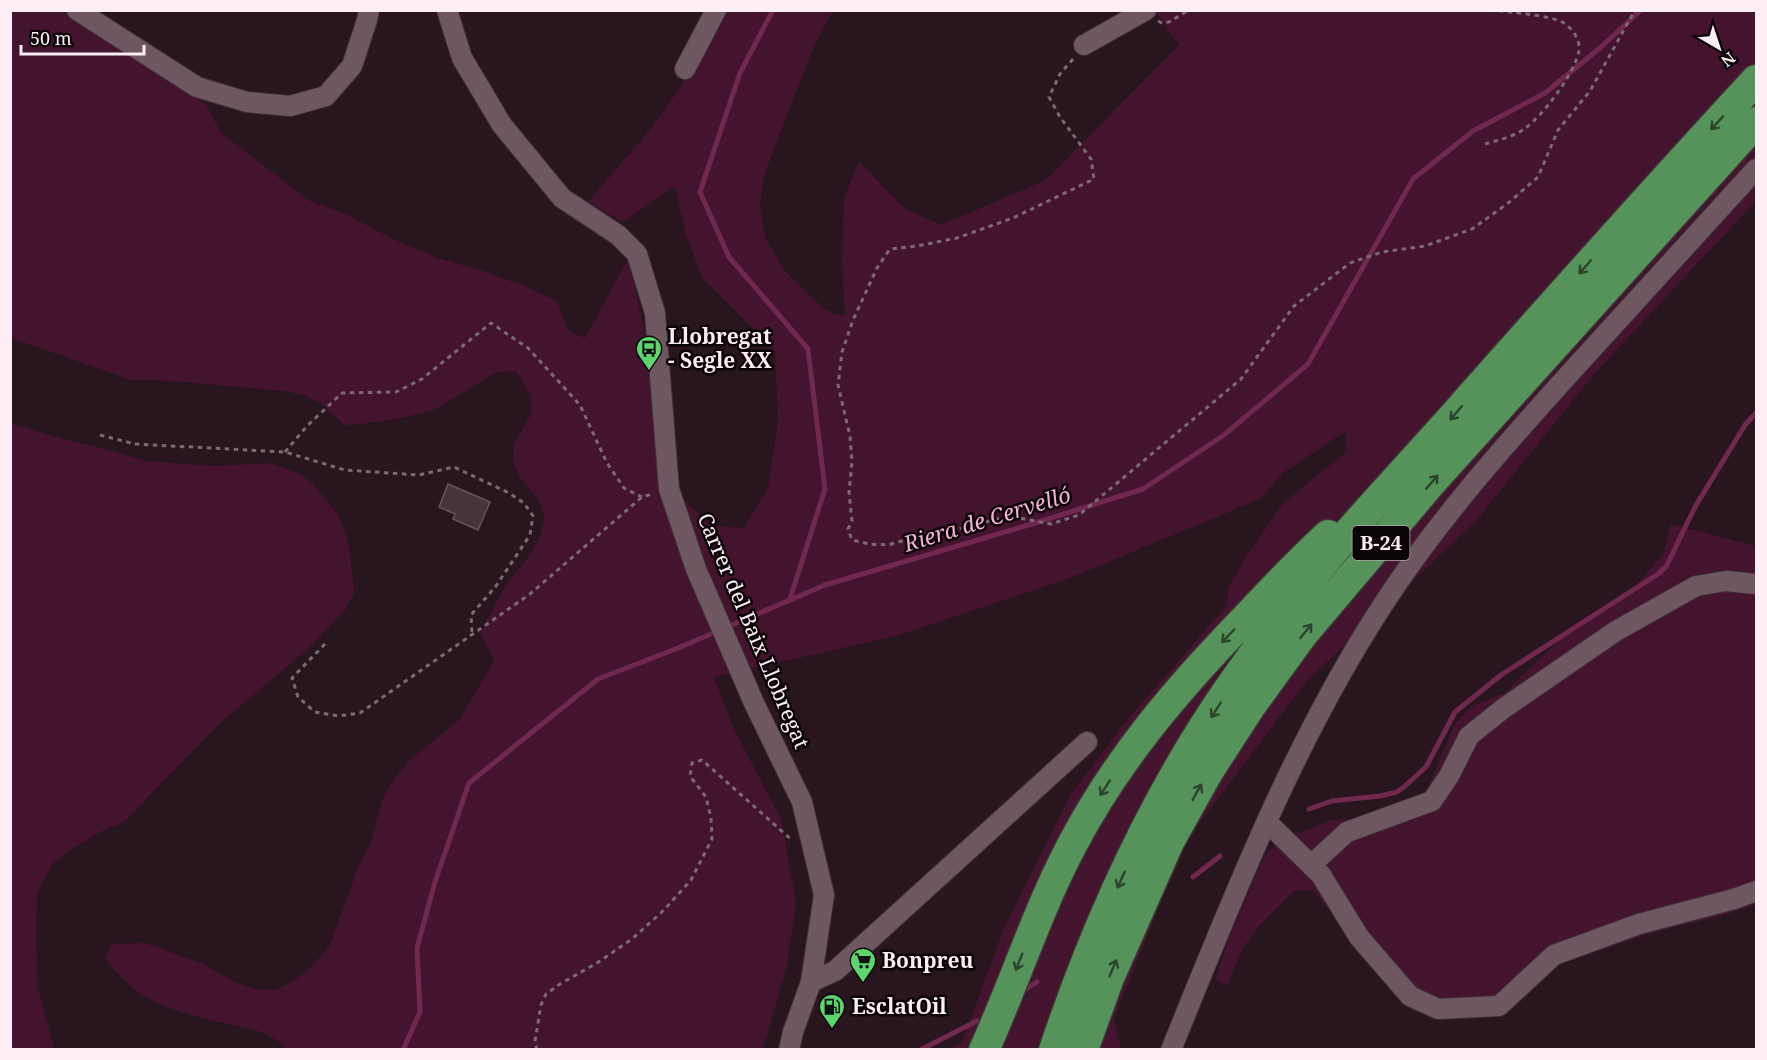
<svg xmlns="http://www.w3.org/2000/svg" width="1767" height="1060" viewBox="0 0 1767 1060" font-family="'Noto Serif',serif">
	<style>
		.green { fill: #44132e }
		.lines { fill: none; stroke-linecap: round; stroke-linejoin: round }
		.stream { stroke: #71284f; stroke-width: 5 }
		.building { fill: #48333c; stroke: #69515c; stroke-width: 1.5 }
		.minor-casing { stroke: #3f3137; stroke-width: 22 }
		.highway-casing { stroke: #3f3137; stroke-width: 33 }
		.path { stroke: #7b6a72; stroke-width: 3; stroke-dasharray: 4.5 4.5; stroke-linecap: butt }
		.minor { stroke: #6e5761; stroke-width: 20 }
		.highway { stroke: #55935a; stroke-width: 30 }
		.oneway { stroke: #2c442c }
		.labels { text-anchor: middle; stroke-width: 5; stroke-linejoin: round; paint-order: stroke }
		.shield { fill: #0b0407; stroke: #b4a8ad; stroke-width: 1.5 }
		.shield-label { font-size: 20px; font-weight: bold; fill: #fceef4 }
		.poi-label { font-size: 21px; font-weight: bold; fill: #fceef4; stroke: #0b0407; text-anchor: start }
		.street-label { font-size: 21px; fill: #fceef4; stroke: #0b0407 }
		.water-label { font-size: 22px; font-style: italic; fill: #f4b2d0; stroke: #0b0407 }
	</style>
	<rect width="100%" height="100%" fill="#28151e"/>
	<g class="green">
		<path d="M 11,11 L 69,11 L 146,66 L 206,104 L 221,133 L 310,201 L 346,214 L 391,238 L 437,258 L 481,270 L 527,287 L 557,301 L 568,331 L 585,338 L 629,257 L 644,329 L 652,396 L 664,481 L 711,526 L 744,528 L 768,487 L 778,421 L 775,351 L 702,277 L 686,235 L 675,186 L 623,222 L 588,202 L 650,130 L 684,82 L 726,11 L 833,11 L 814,46 L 764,175 L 760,207 L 765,238 L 785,271 L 823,308 L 836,315 L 845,315 L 842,259 L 844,198 L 859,161 L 904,208 L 941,225 L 1046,180 L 1179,45 L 1155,11 L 1756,11 L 1756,201 L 1596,372 L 1475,522 L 1307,681 L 1185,842 L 1114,1019 L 1121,1049 L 950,1049 L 962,1042 L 1003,931 L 1071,794 L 1122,726 L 1227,605 L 1228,588 L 1242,563 L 1283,503 L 1346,452 L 1346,431 L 1283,473 L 1260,499 L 1070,578 L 900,635 L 714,677 L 733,727 L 781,819 L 796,902 L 787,965 L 763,1049 L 286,1049 C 271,1029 233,1026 210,1020 C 192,1016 174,1010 157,1003 C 135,993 120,977 105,958 L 112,944 L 145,943 L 201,963 L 237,983 L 255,989 L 275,990 L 293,981 L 311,967 L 329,947 L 359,865 L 371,842 L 382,800 L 392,782 L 409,761 L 461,718 L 494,660 L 480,633 L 505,586 L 527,559 L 539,539 L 545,519 L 540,502 L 520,478 L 513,463 L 514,444 L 531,414 L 531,396 L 524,383 L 515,371 L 497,372 L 434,410 L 397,419 L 361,424 L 344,425 L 322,404 L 306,396 L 284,391 L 172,381 L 131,380 L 11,338 Z"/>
		<polygon points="10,423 63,439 104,449 147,461 214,466 269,463 301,474 314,485 335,511 343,525 348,543 353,577 354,594 345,610 308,649 221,722 124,822 100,832 66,853 53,864 42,882 37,896 36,940 38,987 54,1049 11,1049"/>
		<polygon points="1671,524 1756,546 1756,905 1721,916 1651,933 1558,965 1510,1011 1441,1019 1407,1006 1313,890 1294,891 1260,925 1243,948 1227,986 1215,979 1229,938 1264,856 1284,838 1332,820 1367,818 1424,796 1456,722 1474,705 1504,693 1578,622 1630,593 1663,554"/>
	</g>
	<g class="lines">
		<g class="stream">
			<polyline points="773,10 740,73 700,192 729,257 808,349 825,489 790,599"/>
			<polyline points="727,627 825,585 1032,524 1143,489 1224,435 1308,364 1413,179 1473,131 1545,93 1600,48 1641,10"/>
			<polyline points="1309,809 1332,801 1380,796 1397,792 1405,786 1426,767 1455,712 1501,675 1658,574 1666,567 1695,507 1745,425 1756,413"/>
			<polyline points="1193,877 1220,856"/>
			<polyline points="1023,991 1037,982"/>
			<polyline points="403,1050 420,1012 417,948 435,882 469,783 598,679 678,648 718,631"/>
			<polyline points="920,1050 977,1021"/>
		</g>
	</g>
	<polygon class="building" points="448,484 490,502 478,530 453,519 455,514 439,507"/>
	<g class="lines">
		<defs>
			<g id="minor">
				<polyline points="77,10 197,87 247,102 290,106 326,96 352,66 367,20 369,10"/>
				<polyline points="447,10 462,58 502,125 562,198 618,235 637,254 655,313 669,489 696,569 754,703 802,802 824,895 811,982 793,1032 789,1050"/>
				<polyline points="1084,45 1146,10"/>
				<polyline points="685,69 716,10"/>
				<polyline points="1267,822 1321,875 1359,937 1410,996 1438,1009 1499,1006 1554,955 1639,924 1734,899 1756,891"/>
				<polyline points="1311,865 1347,832 1432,801 1449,776 1469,736 1504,708 1616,631 1696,586 1726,581 1756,584"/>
				<polyline points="811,982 835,971 1087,742"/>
				<path d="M 1171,1050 C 1233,897 1295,738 1386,600 C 1438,521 1498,453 1561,383 C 1626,311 1691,240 1756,169"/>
			</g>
			<g id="highway">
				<path d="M 984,1050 C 1015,982 1037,911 1072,845 C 1117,759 1178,688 1245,619 C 1272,590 1299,562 1328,535"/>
				<path d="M 1054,1050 C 1098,919 1156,792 1235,680 C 1271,629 1310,578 1350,531 C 1390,485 1432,441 1472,395 C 1566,289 1660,184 1756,80"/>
				<polyline points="1083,1050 1109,978 1169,842 1208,772 1250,707 1303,634 1430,484 1756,122"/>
			</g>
		</defs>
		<use href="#minor" class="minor-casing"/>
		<use href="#highway" class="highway-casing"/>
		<g class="path">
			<polyline points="1158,21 1162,23 1169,22 1189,10"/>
			<polyline points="1073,59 1060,74 1049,97 1060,117 1091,159 1094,179 1013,218 957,238 917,246 890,249 877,268 853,320 842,352 838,385 850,436 852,462 849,493 852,521 848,529 852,540 869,544 888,545 933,532 958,529 1009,516 1051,524 1079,515 1241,379 1294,306 1350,263 1382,252 1425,246 1472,229 1507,204 1538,177 1558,130 1590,91 1635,10"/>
			<path d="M 1485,144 C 1498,140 1513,137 1524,129 C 1542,117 1576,72 1579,50 C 1580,40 1573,29 1564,23 C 1551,15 1508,12 1492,10"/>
			<polyline points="100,435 135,444 285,452 345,470 419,475 454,467 509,493 524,503 533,516 530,535 496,586 471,615 472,633"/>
			<polyline points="285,452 307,426 342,393 396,392 422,379 491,323 528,348 580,405 607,463 624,488 642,497"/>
			<polyline points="325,644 292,678 298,697 315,712 338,716 360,713 530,594 642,497 652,494"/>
			<polyline points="537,1050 535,1041 541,1005 546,994 560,984 597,963 632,939 664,910 691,880 712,839 711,818 706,797 690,776 692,763 702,760 793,841"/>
		</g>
		<use href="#minor" class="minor"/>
		<use href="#highway" class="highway"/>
	</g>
	<defs><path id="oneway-shaft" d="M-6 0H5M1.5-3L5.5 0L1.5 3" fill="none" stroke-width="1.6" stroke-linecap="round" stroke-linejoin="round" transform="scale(1.5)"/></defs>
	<g class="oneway">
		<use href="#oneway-shaft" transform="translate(1717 123) rotate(133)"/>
		<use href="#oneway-shaft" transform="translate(1585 267) rotate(131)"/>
		<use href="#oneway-shaft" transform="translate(1456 413) rotate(131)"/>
		<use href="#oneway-shaft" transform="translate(1432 482) rotate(-49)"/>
		<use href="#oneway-shaft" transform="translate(1306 631) rotate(-51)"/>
		<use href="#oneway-shaft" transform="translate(1228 636) rotate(134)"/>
		<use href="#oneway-shaft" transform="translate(1216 710) rotate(123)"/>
		<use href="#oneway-shaft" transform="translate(1105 788) rotate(123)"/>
		<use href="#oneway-shaft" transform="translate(1197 792) rotate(-61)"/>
		<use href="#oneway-shaft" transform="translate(1121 880) rotate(114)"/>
		<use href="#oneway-shaft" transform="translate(1019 962) rotate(112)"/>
		<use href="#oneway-shaft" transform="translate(1113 968) rotate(-67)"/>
	</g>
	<defs>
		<symbol id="bus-pin" viewBox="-11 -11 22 30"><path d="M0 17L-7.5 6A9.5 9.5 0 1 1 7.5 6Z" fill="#5dd56d" stroke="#0b0407"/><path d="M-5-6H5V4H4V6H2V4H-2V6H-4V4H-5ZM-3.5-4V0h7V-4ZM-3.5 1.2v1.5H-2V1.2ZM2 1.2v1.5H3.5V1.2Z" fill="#111"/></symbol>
		<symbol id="supermarket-pin" viewBox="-11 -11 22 30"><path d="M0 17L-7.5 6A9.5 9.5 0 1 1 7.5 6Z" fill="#5dd56d" stroke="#0b0407"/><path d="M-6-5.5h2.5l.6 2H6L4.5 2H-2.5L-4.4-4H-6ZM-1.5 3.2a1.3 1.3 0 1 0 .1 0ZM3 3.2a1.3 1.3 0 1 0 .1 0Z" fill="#111"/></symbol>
		<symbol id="fuel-pin" viewBox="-11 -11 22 30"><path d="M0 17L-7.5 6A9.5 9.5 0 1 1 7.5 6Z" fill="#5dd56d" stroke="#0b0407"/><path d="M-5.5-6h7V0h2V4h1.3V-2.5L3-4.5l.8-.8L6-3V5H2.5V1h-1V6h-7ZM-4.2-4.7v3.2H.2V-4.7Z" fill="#111"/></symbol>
	</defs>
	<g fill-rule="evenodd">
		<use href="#bus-pin" x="634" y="334" width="30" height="40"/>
		<use href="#supermarket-pin" x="848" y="946" width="30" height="40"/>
		<use href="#fuel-pin" x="817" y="992" width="30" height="40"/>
	</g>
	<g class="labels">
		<rect class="shield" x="1352.5" y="526" width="57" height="34" rx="4.5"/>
		<g class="shield-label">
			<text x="1381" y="550">B-24</text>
		</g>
		<g class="poi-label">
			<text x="668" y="344">Llobregat<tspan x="668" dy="24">- Segle XX</tspan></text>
			<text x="882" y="968">Bonpreu</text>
			<text x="852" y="1014">EsclatOil</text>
		</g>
		<g class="street-label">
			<text transform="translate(753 631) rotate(67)" y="7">Carrer del Baix Llobregat</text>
		</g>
		<g class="water-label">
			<text transform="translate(987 519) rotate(-17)" y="8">Riera de Cervelló</text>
		</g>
	</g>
	<rect width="1767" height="1060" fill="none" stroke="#fceef4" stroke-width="24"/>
	<g transform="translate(1719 48) rotate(141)" stroke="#0b0407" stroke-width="4.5" paint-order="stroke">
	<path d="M0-4.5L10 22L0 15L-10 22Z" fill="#fceef4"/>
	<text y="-9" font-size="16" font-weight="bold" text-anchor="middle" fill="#fceef4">N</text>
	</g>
	<path d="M21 45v9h123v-9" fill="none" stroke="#fceef4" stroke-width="3"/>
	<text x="30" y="45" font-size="18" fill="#fceef4" stroke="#0b0407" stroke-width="4.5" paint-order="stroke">50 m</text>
</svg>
